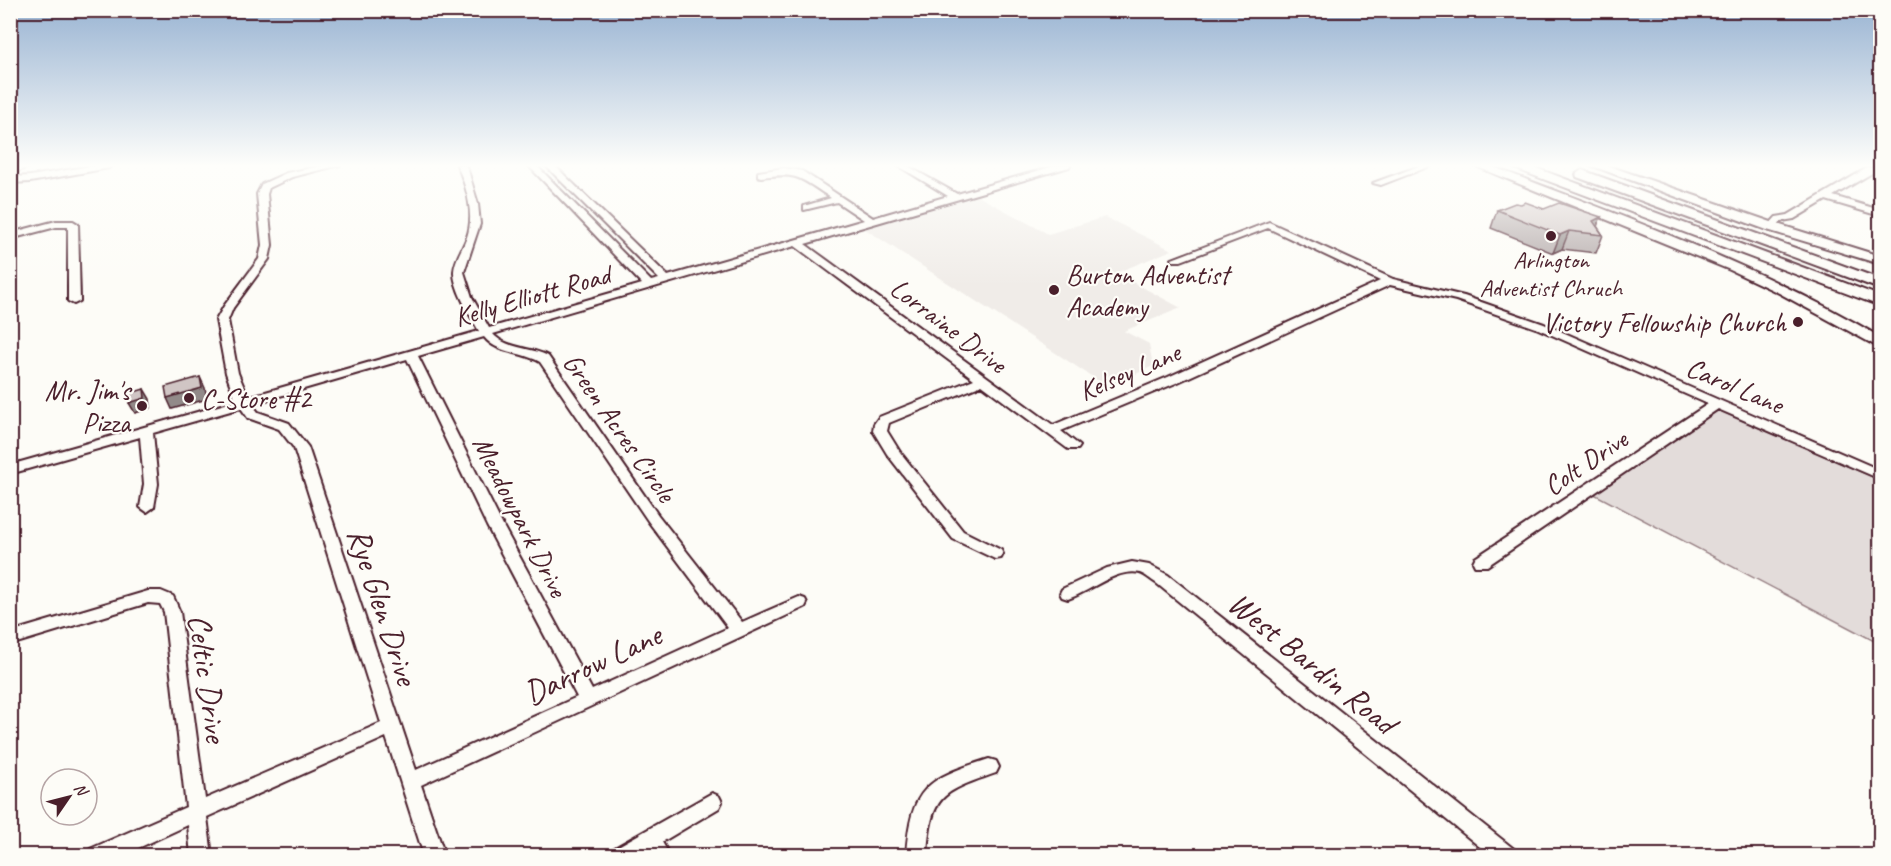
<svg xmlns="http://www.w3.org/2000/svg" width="1891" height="866" viewBox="0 0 1891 866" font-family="Caveat,sans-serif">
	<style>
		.built { fill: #f0ece8 }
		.green { fill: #e3dcda; stroke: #967e82; stroke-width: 1.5 }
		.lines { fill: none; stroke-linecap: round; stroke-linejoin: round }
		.minor-casing { stroke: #4a1f2b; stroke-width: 4 }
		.major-casing { stroke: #4a1f2b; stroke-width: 4 }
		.highway-casing { stroke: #4a1f2b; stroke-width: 4 }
		.minor { fill: #fdfcf7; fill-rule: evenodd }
		.major { fill: #fdfcf7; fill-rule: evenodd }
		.highway { fill: #fdfcf7; fill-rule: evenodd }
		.wall { fill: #b3a9a9; stroke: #4a1f2b; stroke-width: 1.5 }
		.shaded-wall { fill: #928a89; stroke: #4a1f2b; stroke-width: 1.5 }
		.building { fill: #d0c5c4; stroke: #4a1f2b; stroke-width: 1.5 }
		.poi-dot { fill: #4a1f2b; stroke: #fdfcf7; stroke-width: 2 }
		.labels { text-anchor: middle; stroke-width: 4.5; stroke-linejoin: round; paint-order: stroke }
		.far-poi-label { font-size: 24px; fill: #4a1f2b; stroke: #fdfcf7 }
		.poi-label { font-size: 28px; fill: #4a1f2b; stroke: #fdfcf7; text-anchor: start }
		.street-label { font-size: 28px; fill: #4a1f2b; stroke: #fdfcf7 }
		.near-street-label { font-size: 33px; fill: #4a1f2b; stroke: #fdfcf7 }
	</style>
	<rect width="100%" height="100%" fill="#fdfcf7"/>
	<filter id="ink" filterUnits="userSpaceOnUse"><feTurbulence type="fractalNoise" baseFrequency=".0167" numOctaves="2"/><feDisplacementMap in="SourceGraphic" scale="12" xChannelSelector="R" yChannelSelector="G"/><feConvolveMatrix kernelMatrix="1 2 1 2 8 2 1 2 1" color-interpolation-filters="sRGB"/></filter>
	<g filter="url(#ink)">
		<polygon class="built" points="978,196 1048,234 1105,217 1172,250 1116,273 1181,308 1124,331 1149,344 1153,366 1108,387 865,229"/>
		<polygon class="green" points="1716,409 1880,480 1880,644 1594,494"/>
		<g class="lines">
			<defs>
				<g id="minor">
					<polygon points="97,165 113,165 109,168 30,182 10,183 10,177 30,176"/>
					<path d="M 326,165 L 340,165 L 292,177 L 269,188 L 267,194 L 272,245 L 269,259 L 233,308 L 228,320 L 238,373 L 248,397 L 479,331 C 471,317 453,287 454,271 C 455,259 463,248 467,237 C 475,214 466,185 457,165 L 465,165 L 468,170 L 478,204 L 480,224 L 464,272 L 472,297 L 489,328 L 642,284 L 528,165 L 536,165 L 651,281 L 659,279 L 545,165 L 554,165 L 668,276 L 864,220 L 837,202 L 804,210 L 804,206 L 831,198 C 800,178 799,172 761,177 L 758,176 L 758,172 L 784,168 L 802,171 L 873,218 L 948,196 L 897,165 L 906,165 L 957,194 L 1058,165 L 1070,165 L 1069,167 L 805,244 L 1053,425 L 1168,377 L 1380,281 L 1268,228 L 1181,261 L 1173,261 L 1172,259 L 1269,222 L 1393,279 L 1464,296 L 1544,324 L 1880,470 L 1880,479 L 1718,409 L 1487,566 L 1475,566 L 1473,562 L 1475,558 L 1708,404 L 1536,328 L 1456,300 L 1390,285 L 1176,383 L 1061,431 L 1080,446 L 1078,449 L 1068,449 L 982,385 L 889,423 L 887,431 L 900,452 L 963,531 L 1001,550 L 1003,554 L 1001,558 L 995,559 L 953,539 L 887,454 L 873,431 L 874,424 L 879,417 L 974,379 L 795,246 L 493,334 C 506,349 531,347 548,356 L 658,515 L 742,622 L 799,597 L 805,599 L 807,603 L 805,607 L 421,785 L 445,856 L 424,856 L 386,737 L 207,817 L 212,856 L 191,856 L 188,825 L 121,856 L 87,856 L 90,849 L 186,807 L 164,612 L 160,604 L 148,603 L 10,645 L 10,632 L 148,591 L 161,591 L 173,596 L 180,612 L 205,799 L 381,723 L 294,448 L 279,429 L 248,418 L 241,408 L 153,433 L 158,484 L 154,507 L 147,512 L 140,507 L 144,484 L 140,437 L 10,474 L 10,465 L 236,401 L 226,373 L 216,320 L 224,306 L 259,259 L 262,245 L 257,194 L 262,184 L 286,173 ZM 484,337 C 497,354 521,351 540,362 L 648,521 L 728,628 L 592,690 L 503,526 L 418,356 ZM 407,359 L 487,526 L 577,697 L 416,770 L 308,447 L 289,423 L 258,412 L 252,404 Z"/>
					<polygon points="1422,165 1433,165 1381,185 1373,183"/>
					<polygon points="1880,167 1880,173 1872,173 1833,196 1880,210 1880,216 1826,200 1794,219 1782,221 1775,229 1767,227 1776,217 1788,215 1867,168"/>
					<polygon points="73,221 78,224 80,301 74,304 68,301 68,227 56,227 10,239 10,233 56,221"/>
					<path d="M 1132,562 L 1149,565 L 1168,575 L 1514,849 L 1517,856 L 1491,856 L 1156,583 C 1151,580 1146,575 1140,573 C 1115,568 1090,592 1068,599 L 1062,597 L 1060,593 L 1062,589 L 1107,568 Z"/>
					<path d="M 989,759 L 996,761 L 999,767 L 996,773 C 941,792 931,795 927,856 L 906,856 C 911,787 926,779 989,759 Z"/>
					<polygon points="712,793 719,796 722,802 719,808 662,842 670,856 648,856 645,852 640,856 610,856 613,849"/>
				</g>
				<g id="major">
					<polygon points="17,165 32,165 10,175 10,167"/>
					<path d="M 1473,165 L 1488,165 C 1622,216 1756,264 1880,337 L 1880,348 L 1779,293 L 1730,270 Z"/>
					<polygon points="1590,165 1606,165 1777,224 1880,256 1880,264 1767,230"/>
				</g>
				<g id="highway">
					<polygon points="1512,165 1528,165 1880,296 1880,306 1514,168"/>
					<polygon points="1582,170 1880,279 1880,289 1577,177 1576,174"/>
				</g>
			</defs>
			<use href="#minor" class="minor-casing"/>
			<use href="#major" class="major-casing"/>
			<use href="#highway" class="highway-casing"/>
			<use href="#minor" class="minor"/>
			<use href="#major" class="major"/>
			<use href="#highway" class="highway"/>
		</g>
		<polygon class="wall" points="1544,209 1597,226 1603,235 1596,253 1562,249 1553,253 1491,228 1497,210"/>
		<g class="shaded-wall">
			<polygon points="1601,217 1594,234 1593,221"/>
			<polygon points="1569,231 1562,249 1553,253 1560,235"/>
			<polygon points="200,377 205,388 207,399 172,409 167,398"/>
			<polygon points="144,389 150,399 151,408 135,413 129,403"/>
		</g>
		<g class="building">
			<polygon points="1525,202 1544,209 1559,203 1601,217 1593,221 1603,235 1569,231 1560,235 1497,210 1515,203 1521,204"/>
			<polygon points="200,377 202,388 167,398 165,387"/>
			<polygon points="144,389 145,398 129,403 128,394"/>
		</g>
	</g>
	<linearGradient id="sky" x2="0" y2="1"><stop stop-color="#98b3d2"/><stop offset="0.58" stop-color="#fefefb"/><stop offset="1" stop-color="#fefefb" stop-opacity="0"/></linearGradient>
	<rect width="1891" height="286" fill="url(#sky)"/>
	<g class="poi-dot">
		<circle cx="1551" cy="236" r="6"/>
		<circle cx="1054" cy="290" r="6"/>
		<circle cx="1798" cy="322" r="6"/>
		<circle cx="189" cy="398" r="6"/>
		<circle cx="142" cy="406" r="6"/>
	</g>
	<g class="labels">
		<g class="far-poi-label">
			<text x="1551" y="268">Arlington<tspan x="1551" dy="28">Adventist Chruch</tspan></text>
		</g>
		<g class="poi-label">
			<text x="1066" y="284">Burton Adventist<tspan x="1066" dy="32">Academy</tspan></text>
			<text x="1786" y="332" text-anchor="end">Victory Fellowship Church</text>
			<text x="130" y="400" text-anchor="end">Mr. Jim's<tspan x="130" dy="32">Pizza</tspan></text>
			<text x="201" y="408">C-Store #2</text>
		</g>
		<g class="street-label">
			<text transform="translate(532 295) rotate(-16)" y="10">Kelly Elliott Road</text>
			<text transform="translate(949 325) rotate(37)" y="10">Lorraine Drive</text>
			<text transform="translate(1129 371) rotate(-23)" y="10">Kelsey Lane</text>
			<text transform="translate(1735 385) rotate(23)" y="10">Carol Lane</text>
			<text transform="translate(620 427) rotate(55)" y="10">Green Acres Circle</text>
			<text transform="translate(1585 462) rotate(-34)" y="10">Colt Drive</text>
			<text transform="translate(521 516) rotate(63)" y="10">Meadowpark Drive</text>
		</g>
		<g class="near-street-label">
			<text transform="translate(384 606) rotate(72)" y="12">Rye Glen Drive</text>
			<text transform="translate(1313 662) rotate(39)" y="12">West Bardin Road</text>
			<text transform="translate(592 663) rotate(-25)" y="12">Darrow Lane</text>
			<text transform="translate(209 678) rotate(82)" y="12">Celtic Drive</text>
		</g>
	</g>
	<rect width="1891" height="866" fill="none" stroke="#fdfcf7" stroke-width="36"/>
	<rect x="18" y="18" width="1855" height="830" fill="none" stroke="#4a1f2b" stroke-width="2" filter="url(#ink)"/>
	<g transform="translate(69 797) rotate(55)"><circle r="28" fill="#fdfcf7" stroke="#b5a4a5" stroke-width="1.5"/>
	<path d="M0-4.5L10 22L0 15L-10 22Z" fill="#4a1f2b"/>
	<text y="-9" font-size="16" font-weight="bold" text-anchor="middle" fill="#4a1f2b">N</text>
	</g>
</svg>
